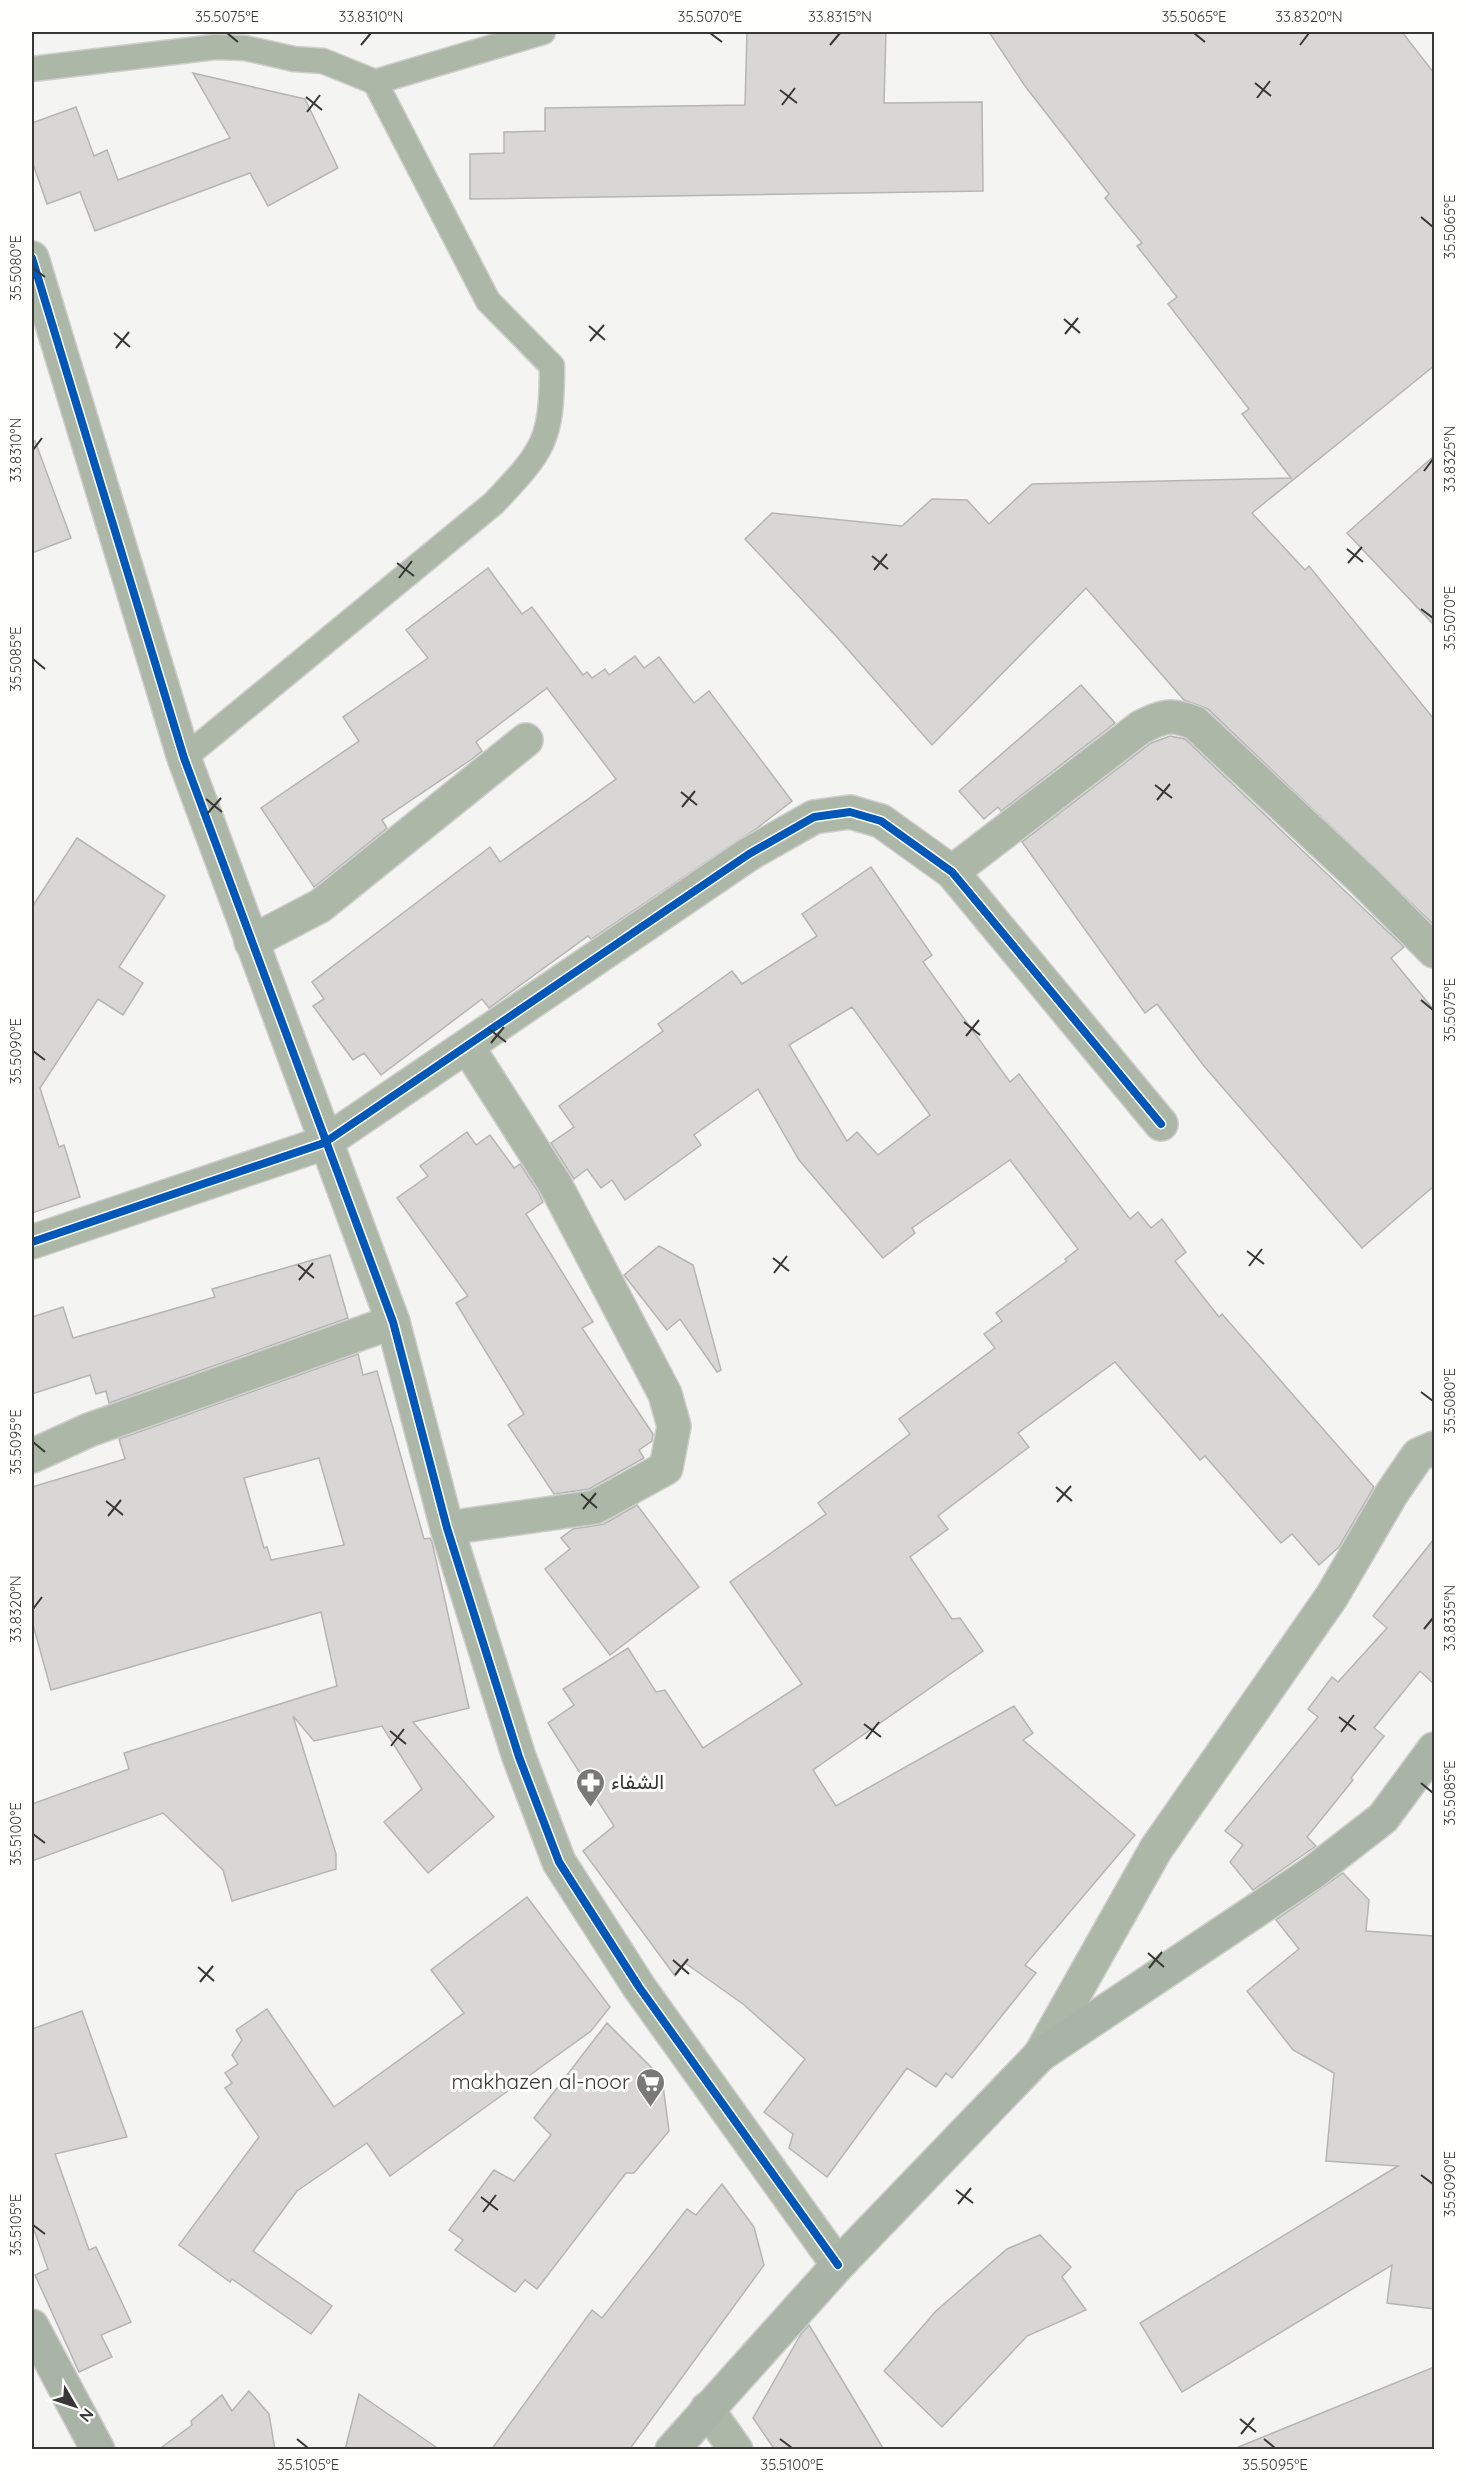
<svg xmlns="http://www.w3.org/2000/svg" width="1466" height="2481" viewBox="0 0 1466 2481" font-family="Quicksand,Vazirmatn,sans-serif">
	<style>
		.building { fill: #d8d7d6; stroke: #b5b5b3; stroke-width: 1.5; fill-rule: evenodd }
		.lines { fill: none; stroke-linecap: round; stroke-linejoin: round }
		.lane-casing { stroke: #cececc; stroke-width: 27 }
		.street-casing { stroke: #cececc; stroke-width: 36 }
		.secondary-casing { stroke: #cececc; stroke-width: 36 }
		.lane { stroke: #acb7a8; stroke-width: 24 }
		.street { stroke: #acb7a8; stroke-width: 33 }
		.secondary { stroke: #a9b4a6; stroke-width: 33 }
		.cycleway-casing { stroke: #fffffe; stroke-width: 11 }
		.cycleway { stroke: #0057b8; stroke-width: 8 }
		.ticks { fill: none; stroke: #373735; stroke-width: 2 }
		.labels { text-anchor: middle; stroke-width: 6; stroke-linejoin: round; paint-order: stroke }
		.poi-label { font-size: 21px; fill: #373735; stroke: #fffffe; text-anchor: start }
		.neatline { fill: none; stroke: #373735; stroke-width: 2 }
		.ticks-label { font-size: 15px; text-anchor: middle; fill: #373735 }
	</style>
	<rect width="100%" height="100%" fill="#f4f4f2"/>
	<g class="building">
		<polygon points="747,32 886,32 884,103 982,102 983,191 470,199 470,154 504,153 504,132 545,131 545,108 745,105"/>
		<polygon points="989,32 1402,32 1434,73 1434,366 1252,513 1305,570 1309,566 1434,719 1434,920 1432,923 1208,709 1184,700 1086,588 932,745 836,636 745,539 772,513 902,526 932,499 967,500 989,524 1032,484 1291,478 1242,414 1249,409 1168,304 1177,297 1137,246 1142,243 1105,198 1109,194 1025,86"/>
		<polygon points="193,73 305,99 338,168 268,206 250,173 95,231 80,192 47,204 32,161 32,123 76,107 94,156 107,150 118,180 230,138"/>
		<polygon points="35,441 71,538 32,553 32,442"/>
		<polygon points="1434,456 1434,625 1347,533"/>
		<polygon points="488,568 522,614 532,607 583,675 587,672 592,678 605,669 609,675 635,656 644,668 659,657 694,703 709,691 792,801 757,828 591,939 588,936 489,1008 482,999 381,1075 364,1053 353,1060 313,1006 324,999 312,982 490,847 500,862 616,779 547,688 476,742 482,751 472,759 382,820 387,828 314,887 261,808 359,741 343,717 428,658 406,630"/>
		<polygon points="1081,685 1115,723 1001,811 998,807 984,819 959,791"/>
		<polygon points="1170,736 1185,739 1404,947 1391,958 1434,1010 1434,1186 1362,1248 1204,1066 1157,1004 1145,1013 1022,842 1151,743"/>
		<polygon points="77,838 165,896 119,967 143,983 123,1015 98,999 40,1088 59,1147 64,1145 80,1197 32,1213 32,907"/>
		<path d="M 871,867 L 932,955 L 923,962 L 1010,1082 L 1019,1074 L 1130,1219 L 1138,1212 L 1151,1228 L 1162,1219 L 1186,1252 L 1175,1261 L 1219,1317 L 1222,1314 L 1374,1487 L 1339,1547 L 1319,1565 L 1292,1534 L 1281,1543 L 1205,1456 L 1200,1460 L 1115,1362 L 1018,1433 L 1029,1447 L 938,1516 L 948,1529 L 910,1557 L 952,1619 L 960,1618 L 983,1651 L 813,1770 L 836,1806 L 1014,1706 L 1033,1733 L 1023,1740 L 1135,1835 L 1025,1965 L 1036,1973 L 952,2078 L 946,2073 L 936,2087 L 907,2068 L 827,2177 L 789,2148 L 793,2134 L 764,2112 L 805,2059 L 743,2004 L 685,1963 L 675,1976 L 583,1851 L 614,1826 L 548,1723 L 574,1705 L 563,1689 L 628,1648 L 656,1692 L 665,1690 L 703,1748 L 802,1684 L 730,1582 L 826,1514 L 818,1503 L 910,1434 L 899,1419 L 995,1348 L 984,1334 L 1002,1321 L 996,1313 L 1067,1261 L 1065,1259 L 1078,1249 L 1010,1160 L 912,1228 L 915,1233 L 883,1258 L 799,1160 L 758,1089 L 694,1135 L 701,1145 L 625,1200 L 612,1180 L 601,1188 L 587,1169 L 574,1179 L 551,1143 L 574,1127 L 559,1106 L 663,1031 L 658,1024 L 732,971 L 742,984 L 817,936 L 802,914 ZM 852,1007 L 930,1115 L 878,1155 L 857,1132 L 847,1141 L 789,1045 Z"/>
		<polygon points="467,1132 476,1145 490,1135 514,1168 520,1164 539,1193 543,1202 526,1214 593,1322 582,1328 653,1434 652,1441 639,1450 644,1458 589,1489 554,1494 508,1425 524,1414 456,1303 468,1296 397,1198 428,1176 420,1166"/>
		<polygon points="659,1246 693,1265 721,1370 717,1372 680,1319 667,1330 624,1275"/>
		<polygon points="330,1255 348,1318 109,1403 106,1391 96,1394 90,1375 32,1394 32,1317 63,1307 73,1338 215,1297 212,1289"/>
		<path d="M 358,1354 L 363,1375 L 377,1371 L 424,1539 L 430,1538 L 432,1542 L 469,1708 L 413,1722 L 494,1817 L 428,1873 L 384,1822 L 422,1789 L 382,1726 L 314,1741 L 293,1716 L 336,1854 L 336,1869 L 232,1901 L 223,1870 L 163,1813 L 32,1861 L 32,1804 L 129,1769 L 124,1753 L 337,1686 L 321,1612 L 51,1690 L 32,1621 L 32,1487 L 125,1459 L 119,1439 ZM 319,1458 L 344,1545 L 271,1560 L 267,1547 L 264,1548 L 244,1478 Z"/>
		<polygon points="637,1505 699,1587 610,1655 545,1569 570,1549 561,1538 573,1529 604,1524"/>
		<polygon points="1434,1539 1434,1684 1420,1671 1374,1728 1384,1736 1351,1778 1353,1780 1307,1837 1316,1846 1253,1890 1230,1862 1243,1845 1225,1831 1318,1717 1308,1709 1332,1677 1338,1682 1387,1628 1373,1616"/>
		<polygon points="1343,1873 1369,1900 1366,1931 1434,1936 1434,2309 1387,2303 1392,2265 1182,2392 1140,2323 1398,2166 1326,2161 1334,2073 1293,2050 1247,1991 1299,1949 1276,1920"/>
		<polygon points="527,1897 610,2007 591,2031 390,2176 367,2143 297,2191 253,2251 332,2306 311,2334 232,2279 230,2282 179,2245 259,2137 225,2088 232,2083 225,2073 238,2064 232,2055 242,2040 236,2030 267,2009 334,2107 464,2013 431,1970"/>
		<polygon points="82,2011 127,2137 55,2154 89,2250 96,2247 131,2322 101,2335 112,2357 79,2372 35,2275 48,2269 32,2224 32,2029"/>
		<polygon points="607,2023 662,2078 669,2131 634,2173 626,2173 537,2289 525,2280 515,2292 455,2250 463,2240 449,2230 494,2170 514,2181 551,2135 534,2118"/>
		<polygon points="722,2184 754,2227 764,2265 629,2450 491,2450 592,2310 602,2318 687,2209 696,2215"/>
		<polygon points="1040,2235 1071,2267 1062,2277 1086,2310 1027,2336 942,2427 884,2371 936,2311 1007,2249"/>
		<polygon points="809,2325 868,2423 884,2450 775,2450 753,2418 801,2334"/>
		<polygon points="1434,2367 1434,2450 1236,2450 1236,2448"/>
		<polygon points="249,2391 269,2414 275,2450 158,2450 192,2425 191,2421 222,2395 232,2411"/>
		<polygon points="359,2394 440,2450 345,2450"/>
	</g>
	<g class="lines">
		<defs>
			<g id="lane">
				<polyline points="32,69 215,47 245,48 294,59 323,61 375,82 543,32"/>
				<path d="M 184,758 L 494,503 C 544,450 552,441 552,366 L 488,301 L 375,82"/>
			</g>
			<g id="street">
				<polyline points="32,258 184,758 393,1322 447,1528 519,1757 559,1862 639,1987 838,2265"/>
				<path d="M 952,872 L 1141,727 C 1164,716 1171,713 1195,723 L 1362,879 L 1434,951"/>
				<polyline points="251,942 320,906 526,740"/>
				<polyline points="32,1242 324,1143 749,854 814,817 850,812 881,821 952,872 1161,1124"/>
				<polyline points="32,1456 89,1430 393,1322"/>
				<polyline points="447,1528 595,1507 666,1468 674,1426 665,1394 555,1184 467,1046"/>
				<polyline points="1040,2055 1156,1849 1332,1596 1392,1493 1418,1455 1434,1448"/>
				<polyline points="707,2409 736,2450"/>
			</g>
			<g id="secondary">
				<polyline points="32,2326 98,2450"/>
				<polyline points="672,2450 838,2265 1040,2055 1312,1873 1383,1818 1434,1749"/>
			</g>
		</defs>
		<use href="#lane" class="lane-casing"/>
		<use href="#street" class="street-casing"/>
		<use href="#secondary" class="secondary-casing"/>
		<use href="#lane" class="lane"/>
		<use href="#street" class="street"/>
		<use href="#secondary" class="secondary"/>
		<defs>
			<g id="cycleway">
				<polyline points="32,258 184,758 393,1322 447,1528 519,1757 559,1862 639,1987 838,2265"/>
				<polyline points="32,1242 324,1143 749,854 814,817 850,812 881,821 952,872 1161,1124"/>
			</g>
		</defs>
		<use href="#cycleway" class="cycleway-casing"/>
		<use href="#cycleway" class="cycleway"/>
	</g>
	<path class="ticks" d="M 227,33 L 238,42M 710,33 L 722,42M 1194,33 L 1205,42M 361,45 L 371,33M 830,45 L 840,33M 1300,45 L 1309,33M 1255,83 L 1271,96M 780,90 L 797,103M 306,97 L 322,110M 1257,98 L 1270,81M 782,105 L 795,88M 307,112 L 320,95M 1421,217 L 1433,227M 33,268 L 45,277M 1064,319 L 1080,333M 589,326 L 605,340M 114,333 L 130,347M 1065,334 L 1078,318M 590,341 L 604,325M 116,348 L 129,332M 33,450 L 42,438M 1424,471 L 1433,459M 1347,549 L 1363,562M 872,556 L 888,569M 397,563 L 414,576M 1348,563 L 1362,547M 874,570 L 887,554M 399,578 L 412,561M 1421,609 L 1433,618M 33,659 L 45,669M 1155,785 L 1172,798M 681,792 L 697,805M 206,799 L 222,812M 1157,800 L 1170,784M 682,807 L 695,791M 207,814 L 221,798M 1421,1000 L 1433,1010M 964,1022 L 980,1035M 489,1029 L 506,1042M 966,1036 L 979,1020M 491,1043 L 504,1027M 33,1051 L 45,1060M 1247,1251 L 1264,1264M 773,1258 L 789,1271M 298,1265 L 314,1278M 1249,1266 L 1262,1249M 774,1273 L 787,1256M 299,1280 L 313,1263M 1421,1392 L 1433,1401M 33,1442 L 45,1452M 1056,1487 L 1072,1501M 581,1494 L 597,1508M 106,1501 L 123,1515M 1057,1502 L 1071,1486M 583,1509 L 596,1493M 108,1516 L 121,1500M 33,1609 L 42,1597M 1424,1629 L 1433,1618M 1339,1717 L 1356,1730M 864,1724 L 881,1737M 390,1731 L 406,1744M 1341,1732 L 1354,1715M 866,1739 L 879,1722M 391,1746 L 404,1729M 1421,1783 L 1433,1793M 33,1834 L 45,1843M 1148,1953 L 1164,1967M 673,1960 L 689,1974M 198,1967 L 214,1981M 1149,1968 L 1162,1952M 675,1975 L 688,1959M 200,1982 L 213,1966M 1421,2175 L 1433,2184M 956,2190 L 973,2203M 481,2197 L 498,2210M 958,2204 L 971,2188M 483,2212 L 496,2195M 33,2225 L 45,2234M 1240,2419 L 1256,2432M 1241,2434 L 1254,2418M 297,2439 L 308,2448M 780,2439 L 792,2448M 1264,2439 L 1275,2448"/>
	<defs>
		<symbol id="pharmacy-pin" viewBox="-11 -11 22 30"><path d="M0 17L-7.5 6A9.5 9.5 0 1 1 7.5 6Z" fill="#797977" stroke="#fffffe"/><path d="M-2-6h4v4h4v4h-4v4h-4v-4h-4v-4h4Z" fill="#fff"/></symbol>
		<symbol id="supermarket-pin" viewBox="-11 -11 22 30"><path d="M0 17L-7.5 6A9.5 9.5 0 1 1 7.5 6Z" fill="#797977" stroke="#fffffe"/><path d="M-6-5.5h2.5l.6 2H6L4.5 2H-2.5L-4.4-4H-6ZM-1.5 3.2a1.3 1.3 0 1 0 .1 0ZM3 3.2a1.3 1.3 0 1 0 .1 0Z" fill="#fff"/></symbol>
	</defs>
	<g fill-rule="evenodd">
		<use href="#pharmacy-pin" x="574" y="1766" width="33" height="45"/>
		<use href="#supermarket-pin" x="634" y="2066" width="33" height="45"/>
	</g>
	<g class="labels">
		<g class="poi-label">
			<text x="611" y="1789">الشفاء</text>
			<text x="630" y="2089" text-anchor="end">makhazen al-noor</text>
		</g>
	</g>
	<rect width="1466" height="2481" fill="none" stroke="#fffffe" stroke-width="66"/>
	<g transform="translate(75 2406) rotate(129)" stroke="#fffffe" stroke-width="4.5" paint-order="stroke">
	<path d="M0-4.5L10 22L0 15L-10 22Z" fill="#373735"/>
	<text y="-9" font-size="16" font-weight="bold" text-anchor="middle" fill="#373735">N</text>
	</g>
	<rect x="33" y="33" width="1400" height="2415" class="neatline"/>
	<g class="ticks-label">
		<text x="227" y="22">35.5075°E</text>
		<text x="371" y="22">33.8310°N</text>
		<text x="710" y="22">35.5070°E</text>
		<text x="840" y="22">33.8315°N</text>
		<text x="1194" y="22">35.5065°E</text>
		<text x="1309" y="22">33.8320°N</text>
		<text transform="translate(1450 227) rotate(-90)" y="5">35.5065°E</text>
		<text transform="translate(16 268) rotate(-90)" y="5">35.5080°E</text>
		<text transform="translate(16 450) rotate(-90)" y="5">33.8310°N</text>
		<text transform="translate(1450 459) rotate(-90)" y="5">33.8325°N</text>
		<text transform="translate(1450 618) rotate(-90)" y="5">35.5070°E</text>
		<text transform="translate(16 659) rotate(-90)" y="5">35.5085°E</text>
		<text transform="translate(1450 1010) rotate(-90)" y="5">35.5075°E</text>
		<text transform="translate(16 1051) rotate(-90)" y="5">35.5090°E</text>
		<text transform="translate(1450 1401) rotate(-90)" y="5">35.5080°E</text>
		<text transform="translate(16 1442) rotate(-90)" y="5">35.5095°E</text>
		<text transform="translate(16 1609) rotate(-90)" y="5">33.8320°N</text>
		<text transform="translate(1450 1618) rotate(-90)" y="5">33.8335°N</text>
		<text transform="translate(1450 1793) rotate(-90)" y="5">35.5085°E</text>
		<text transform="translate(16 1834) rotate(-90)" y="5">35.5100°E</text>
		<text transform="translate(1450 2184) rotate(-90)" y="5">35.5090°E</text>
		<text transform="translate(16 2225) rotate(-90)" y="5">35.5105°E</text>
		<text x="308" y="2470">35.5105°E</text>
		<text x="792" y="2470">35.5100°E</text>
		<text x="1275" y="2470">35.5095°E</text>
	</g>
</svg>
